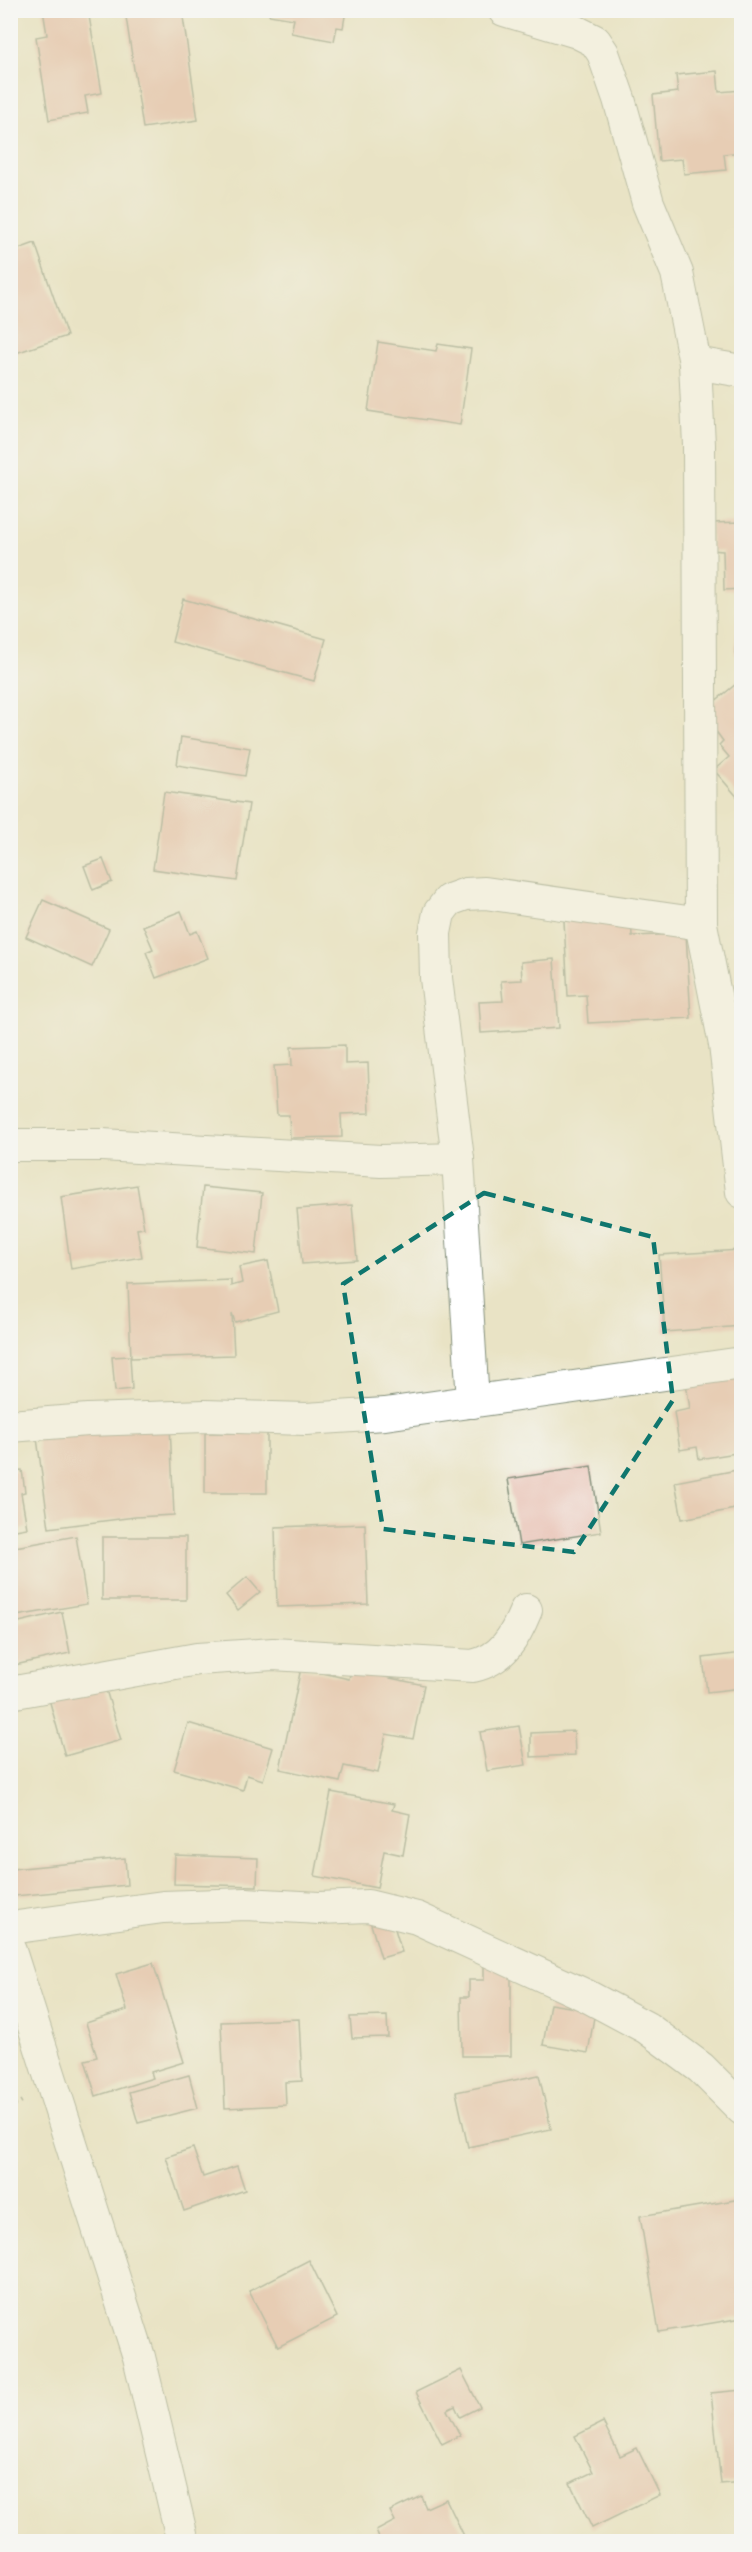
<svg xmlns="http://www.w3.org/2000/svg" width="752" height="2552" viewBox="0 0 752 2552" font-family="Sriracha,sans-serif">
	<style>
		.building { fill: #e4b1a0 }
		.lines { fill: none; stroke-linecap: round; stroke-linejoin: round }
		.minor-casing { stroke: #84907c; stroke-width: 34 }
		.path { stroke: #84907c; stroke-width: 4; stroke-dasharray: 1.5 4.5; stroke-linecap: butt }
		.minor { stroke: #fff; stroke-width: 32 }
		.marked { fill: none; stroke: #0f766e; stroke-width: 4.5; stroke-dasharray: 12 8; stroke-linejoin: round }
	</style>
	<rect width="100%" height="100%" fill="#f6f6f2"/>
	<filter id="ink" filterUnits="userSpaceOnUse"><feTurbulence type="fractalNoise" baseFrequency=".0167" numOctaves="2"/><feDisplacementMap in="SourceGraphic" scale="12" xChannelSelector="R" yChannelSelector="G"/><feConvolveMatrix kernelMatrix="1 2 1 2 8 2 1 2 1" color-interpolation-filters="sRGB"/></filter>
	<filter id="wash" filterUnits="userSpaceOnUse"><feTurbulence type="fractalNoise" baseFrequency=".008" numOctaves="4" result="noise"/><feDisplacementMap in="SourceGraphic" scale="24" xChannelSelector="R" yChannelSelector="G"/><feGaussianBlur stdDeviation="1.35" result="paint"/><feColorMatrix in="noise" values="0 0 0 0 0 0 0 0 0 0 0 0 0 0 0 0 0 1.4 0 .05"/><feComposite in="paint" operator="in"/></filter>
	<g filter="url(#wash)">
		<rect width="100%" height="100%" fill="#e9e3c5"/>
		<g id="blocks">
			<g class="building">
				<polygon points="43,10 88,10 102,93 85,96 88,113 49,120 36,37 47,35"/>
				<polygon points="182,10 198,120 143,128 126,17"/>
				<polygon points="270,10 346,10 343,28 337,27 334,41 291,33 294,19 269,15"/>
				<polygon points="717,71 719,92 742,90 742,152 724,154 726,170 684,174 682,159 659,161 653,95 678,92 676,75"/>
				<polygon points="35,243 67,336 10,355 10,252"/>
				<polygon points="378,342 436,351 438,344 471,349 460,425 368,411"/>
				<polygon points="742,522 742,589 724,590 723,551 711,550 711,523"/>
				<polygon points="183,599 326,639 314,681 172,642"/>
				<polygon points="739,604 742,604 742,655 735,654"/>
				<polygon points="742,679 742,799 740,800 714,770 729,757 719,745 723,741 702,712"/>
				<polygon points="181,737 250,748 245,776 177,765"/>
				<polygon points="164,792 249,804 237,881 153,869"/>
				<polygon points="103,859 112,882 93,890 84,866"/>
				<polygon points="43,900 109,929 92,967 26,937"/>
				<polygon points="181,911 190,934 197,931 208,958 156,978 146,952 153,949 143,926"/>
				<polygon points="631,918 632,936 686,934 691,1018 588,1023 586,995 568,996 564,921"/>
				<polygon points="554,959 559,1028 481,1033 479,1002 503,1001 501,981 522,980 521,962"/>
				<polygon points="345,1045 345,1064 368,1063 370,1113 341,1114 342,1137 290,1138 289,1115 277,1115 274,1066 292,1065 291,1047"/>
				<polygon points="137,1185 144,1228 137,1229 142,1257 71,1269 61,1197"/>
				<polygon points="203,1187 262,1193 256,1254 197,1247"/>
				<polygon points="352,1205 357,1260 302,1264 297,1209"/>
				<polygon points="740,1250 742,1326 665,1332 659,1255"/>
				<polygon points="268,1261 278,1311 235,1322 232,1313 234,1355 131,1358 128,1284 231,1280 231,1286 242,1283 239,1267"/>
				<polygon points="130,1356 132,1389 115,1391 112,1357"/>
				<polygon points="742,1366 742,1452 699,1459 697,1447 680,1450 674,1412 690,1409 685,1377"/>
				<polygon points="170,1425 174,1515 135,1517 49,1528 37,1438"/>
				<rect x="205" y="1433" width="62" height="60"/>
				<polygon points="591,1466 601,1532 519,1545 508,1479"/>
				<polygon points="742,1469 742,1530 738,1531 735,1509 682,1519 675,1482"/>
				<polygon points="22,1470 25,1492 21,1493 27,1528 10,1531 10,1471"/>
				<polygon points="365,1524 368,1604 277,1607 275,1527"/>
				<polygon points="76,1536 87,1604 10,1617 10,1548"/>
				<rect x="102" y="1537" width="84" height="63"/>
				<polygon points="247,1577 260,1592 238,1610 226,1595"/>
				<polygon points="62,1612 70,1653 10,1666 10,1624"/>
				<polygon points="742,1653 742,1688 707,1692 703,1658"/>
				<polygon points="301,1668 349,1679 351,1670 424,1685 413,1739 386,1734 378,1773 344,1766 340,1782 280,1769"/>
				<polygon points="104,1683 121,1740 65,1756 49,1699"/>
				<polygon points="188,1723 273,1748 263,1780 247,1775 243,1790 174,1770"/>
				<polygon points="519,1726 526,1765 487,1771 480,1732"/>
				<polygon points="574,1731 575,1755 531,1757 531,1733"/>
				<polygon points="331,1792 394,1804 392,1810 410,1814 403,1855 384,1851 377,1888 315,1876"/>
				<polygon points="175,1855 258,1858 257,1886 174,1884"/>
				<polygon points="125,1858 127,1885 15,1896 12,1869"/>
				<polygon points="391,1916 402,1952 381,1958 370,1921"/>
				<polygon points="511,1962 511,2056 462,2056 461,1997 469,1997 469,1980 484,1980 484,1963"/>
				<polygon points="153,1963 184,2062 151,2072 153,2078 96,2096 85,2060 97,2057 86,2023 127,2010 116,1974"/>
				<polygon points="550,2004 595,2011 588,2053 543,2045"/>
				<polygon points="387,2016 388,2037 352,2038 350,2017"/>
				<polygon points="299,2019 302,2081 285,2082 286,2105 225,2108 221,2022"/>
				<polygon points="189,2075 198,2108 138,2123 129,2092"/>
				<polygon points="539,2075 551,2129 468,2147 456,2092"/>
				<polygon points="193,2148 203,2177 237,2166 245,2190 184,2211 166,2157"/>
				<polygon points="741,2199 742,2318 659,2332 640,2216"/>
				<polygon points="309,2260 337,2317 278,2347 249,2291"/>
				<polygon points="461,2370 480,2407 460,2417 455,2406 447,2410 460,2435 442,2444 416,2392"/>
				<polygon points="742,2390 742,2482 721,2484 711,2393"/>
				<polygon points="603,2422 620,2456 637,2448 660,2495 592,2528 570,2483 593,2472 575,2436"/>
				<polygon points="421,2496 426,2508 446,2499 467,2542 381,2542 376,2531 395,2521 390,2511"/>
			</g>
		</g>
	</g>
	<g filter="url(#ink)">
		<use href="#blocks" fill-opacity="0" stroke="#84907c" stroke-width="1.5"/>
		<g class="lines">
			<defs>
				<g id="minor">
					<polyline points="504,10 577,32 595,41 603,53 619,99 648,203 677,273 695,363 699,445 701,924 725,1045 742,1192"/>
					<polyline points="695,363 742,371"/>
					<polyline points="10,1145 102,1145 381,1161 458,1159"/>
					<polyline points="473,1402 458,1159 436,978 435,933 439,913 449,900 466,894 485,893 701,924"/>
					<polyline points="10,1426 88,1420 205,1416 306,1419 385,1414 742,1363"/>
					<path d="M 10,1693 L 197,1659 L 273,1654 L 473,1666 C 503,1659 515,1637 526,1610"/>
					<polyline points="10,1928 163,1907 246,1904 319,1908 368,1906 417,1918 587,1996 647,2028 701,2068 742,2109"/>
					<polyline points="10,1951 139,2357 183,2542"/>
				</g>
			</defs>
			<use href="#minor" class="minor-casing"/>
			<polyline class="path" points="10,2108 22,2101"/>
			<use href="#minor" class="minor"/>
		</g>
	</g>
	<path d="M0 0H752V2552H0ZM 484,1193 L 653,1237 L 673,1400 L 574,1552 L 383,1529 L 343,1284 Z" fill="#e9e3c5" fill-opacity=".55" fill-rule="evenodd"/>
	<path class="marked" d="M 484,1193 L 653,1237 L 673,1400 L 574,1552 L 383,1529 L 343,1284 Z"/>
	<rect width="752" height="2552" fill="none" stroke="#f6f6f2" stroke-width="36"/>
</svg>
